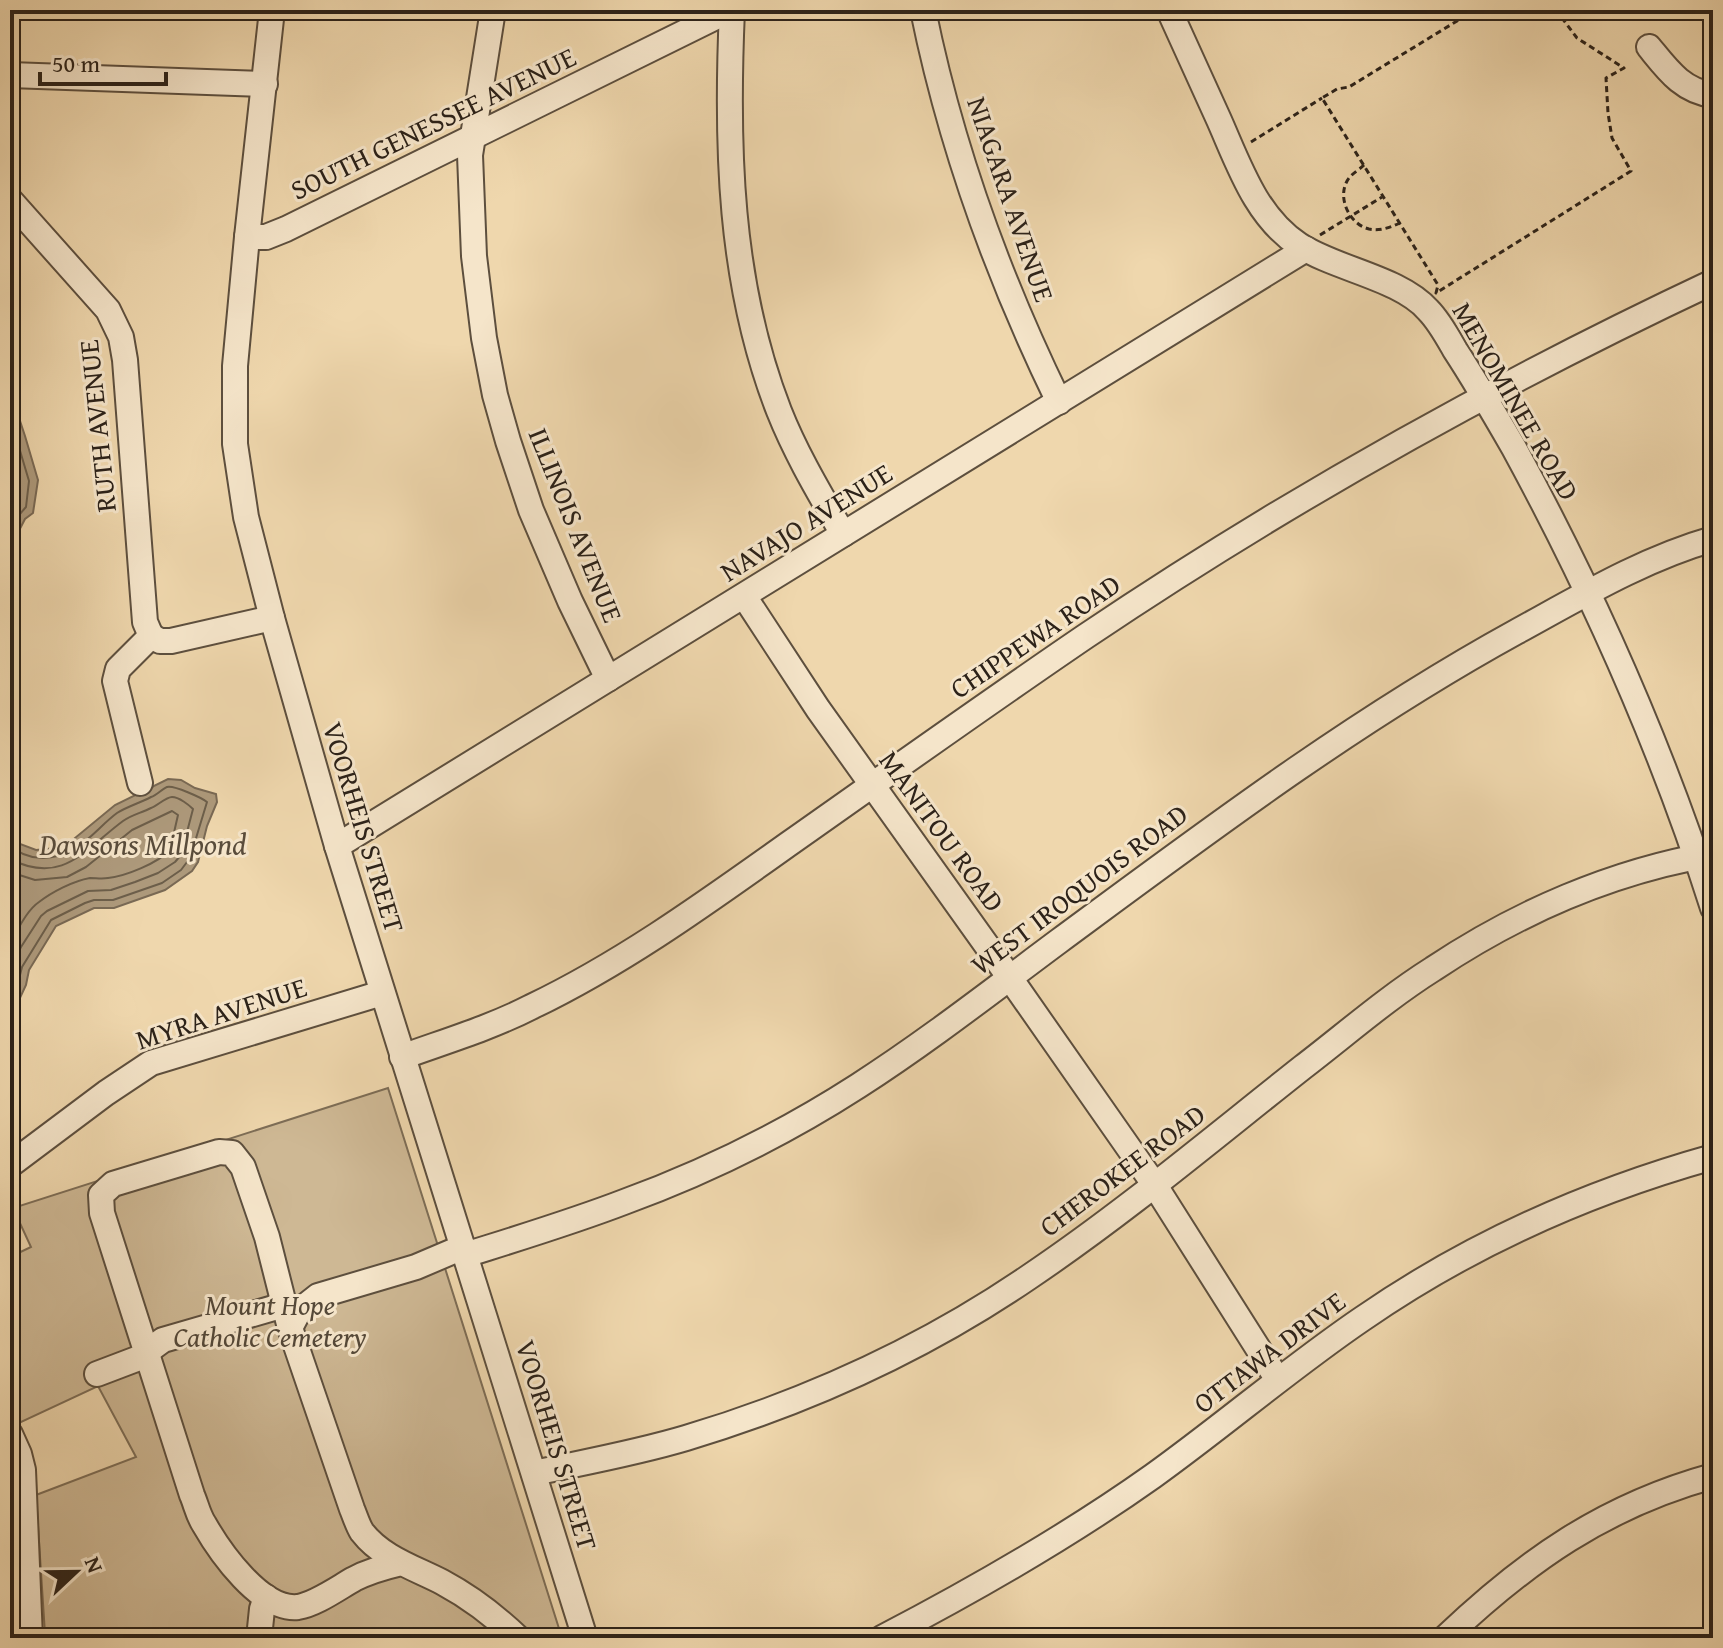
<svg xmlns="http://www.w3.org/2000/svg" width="1723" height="1648" viewBox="0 0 1723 1648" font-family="'Gentium Book Plus',serif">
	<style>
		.green { fill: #ceb894; stroke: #7d6d56; stroke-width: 2 }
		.water { fill: #ad997b; stroke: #796954; stroke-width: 2 }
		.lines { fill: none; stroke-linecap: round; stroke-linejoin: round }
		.shore { stroke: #6c5e4a; stroke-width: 2 }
		.minor-casing { stroke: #5d4f3e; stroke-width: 28 }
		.path { stroke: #2c2219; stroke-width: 3; stroke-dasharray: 6 4; stroke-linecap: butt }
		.minor { stroke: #f5e5ca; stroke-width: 24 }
		.labels { text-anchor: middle; stroke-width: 6; stroke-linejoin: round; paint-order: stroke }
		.street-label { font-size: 28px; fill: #2c2219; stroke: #f5e5ca }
		.park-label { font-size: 28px; font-style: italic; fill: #544838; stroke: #f5e5ca }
		.water-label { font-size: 30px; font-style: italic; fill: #594c3b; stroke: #f5e5ca }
	</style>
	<rect width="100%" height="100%" fill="#efd7ad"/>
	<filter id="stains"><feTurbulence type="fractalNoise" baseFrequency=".0025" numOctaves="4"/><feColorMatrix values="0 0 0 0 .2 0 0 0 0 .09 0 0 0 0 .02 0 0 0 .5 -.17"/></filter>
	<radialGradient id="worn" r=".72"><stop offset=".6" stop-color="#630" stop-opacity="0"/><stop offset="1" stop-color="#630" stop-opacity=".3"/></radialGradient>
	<polygon class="green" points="388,1088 562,1638 82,1638 45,1634 36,1495 136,1457 98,1386 19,1423 10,1404 10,1257 31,1247 13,1208"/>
	<g class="water">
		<polygon points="10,400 16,409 25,436 38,480 33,513 25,519 10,548"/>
		<polygon points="168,779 181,780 195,788 216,794 217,802 207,826 198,862 192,871 165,890 114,908 94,908 56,926 29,970 26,985 19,1000 10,1012 10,821 14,835 20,844 36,850 56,848 69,843 115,805"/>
	</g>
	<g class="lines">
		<g class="shore">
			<polyline points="10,417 29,481 26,507 19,515 10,532"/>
			<path d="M 10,845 C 27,862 54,861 74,849 C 90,840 102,824 117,813 C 128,806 140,803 151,797 C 157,795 162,789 167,787 C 174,785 202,798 207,802 L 190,858 L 181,870 L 162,883 L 113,900 L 94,900 L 85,903 L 51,920 L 22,967 L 18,983 L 10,999"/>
			<path d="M 10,859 C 63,886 85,849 123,821 C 131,815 141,813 151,808 C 157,806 166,797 172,797 C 179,797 189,805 193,809 L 181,855 L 175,862 L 158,873 L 135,882 L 111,890 L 88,891 L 47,911 L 41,916 L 21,947 L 13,962 L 10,972"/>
			<path d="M 10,872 L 35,880 L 67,877 L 86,867 L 132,830 L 172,811 L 178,815 L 170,850 C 158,863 126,876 108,878 C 102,879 96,878 90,878 C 73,881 52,892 39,902 C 26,911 18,930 10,943"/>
		</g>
		<defs>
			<g id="minor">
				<polyline points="272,10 247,237 235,366 235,444 246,517 272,618 337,846 585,1638"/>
				<polyline points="493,10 470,155 474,256 484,338 495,395 508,441 531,510 570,601 608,679"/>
				<path d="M 732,10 C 726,145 729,283 779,411 C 796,454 820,494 843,534"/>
				<path d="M 923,10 C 951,148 997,275 1059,402"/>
				<path d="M 1169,10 C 1186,47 1202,83 1219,120 C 1239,165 1256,217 1299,245 C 1335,269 1400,278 1428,310 C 1439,321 1447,336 1455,350 C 1476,382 1495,415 1514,448 C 1594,595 1662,748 1713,908"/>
				<path d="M 1649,47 C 1667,69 1682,91 1713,95"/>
				<polyline points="10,75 265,84"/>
				<polyline points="10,200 108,310 121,337 125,360 145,622 151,636"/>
				<polyline points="247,237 266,237 286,229 730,10"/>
				<polyline points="744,596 818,709 1010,978 1154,1184 1278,1380"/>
				<polyline points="151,636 160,641 171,641 272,618"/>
				<polyline points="140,783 115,681 118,669 151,636"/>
				<polyline points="337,846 1306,249"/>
				<path d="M 402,1057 C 446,1041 490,1028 531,1007 C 623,963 707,902 790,843 C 888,774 986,704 1086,636 C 1285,502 1496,384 1713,282"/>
				<polyline points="10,1165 106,1093 151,1063 382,993"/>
				<path d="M 465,1255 C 519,1238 572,1222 624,1202 C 706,1172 785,1133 858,1086 C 928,1041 993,990 1059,941 C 1208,831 1354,721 1516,632 C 1580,597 1643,559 1713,539"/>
				<polyline points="290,1328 299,1311 318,1296 416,1267 463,1247"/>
				<polyline points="97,1374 147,1355 152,1348 163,1340 284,1305"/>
				<polyline points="10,1434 19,1454 23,1470 30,1638"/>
				<path d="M 534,1473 C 585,1462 636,1453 686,1438 C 806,1402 925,1348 1029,1277 C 1124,1213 1213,1138 1303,1067 C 1346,1034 1387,998 1433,969 C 1517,913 1613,871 1713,854"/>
				<path d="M 401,1563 C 384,1567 369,1571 354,1579 C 338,1588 316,1604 298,1607 C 261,1611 220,1552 204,1524 C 198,1515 196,1504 192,1495 L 102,1213 L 101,1195 L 113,1184 L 219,1152 L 232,1153 L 243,1167 L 267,1237 L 290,1328 L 352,1509 C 355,1516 358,1526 362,1532 C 382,1558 415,1568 442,1582 C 470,1597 496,1617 518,1638"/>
				<polyline points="259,1638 262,1609 266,1597"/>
				<path d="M 882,1638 C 976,1589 1067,1537 1153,1476 C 1224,1425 1290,1368 1362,1319 C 1469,1245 1588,1192 1713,1157"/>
				<path d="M 1445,1638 C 1526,1561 1604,1506 1713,1476"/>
			</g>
		</defs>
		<use href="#minor" class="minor-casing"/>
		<g class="path">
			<polyline points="1475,10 1349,87 1337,89 1322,98 1438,285 1436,293 1631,171 1612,138 1608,113 1606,78 1624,68 1577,38 1556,10"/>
			<polyline points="1251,142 1322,98"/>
			<path d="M 1364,165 C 1360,169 1353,173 1349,178 C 1336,195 1348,224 1369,229 C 1380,231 1389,228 1400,223"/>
			<polyline points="1320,235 1382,197"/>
		</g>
		<use href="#minor" class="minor"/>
	</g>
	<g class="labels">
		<g class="street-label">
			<text transform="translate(433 123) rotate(-26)" y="10">SOUTH GENESSEE AVENUE</text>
			<text transform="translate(1011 199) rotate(71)" y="10">NIAGARA AVENUE</text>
			<text transform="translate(1516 401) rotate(60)" y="10">MENOMINEE ROAD</text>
			<text transform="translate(97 426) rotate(-96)" y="10">RUTH AVENUE</text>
			<text transform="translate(806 522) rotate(-32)" y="10">NAVAJO AVENUE</text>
			<text transform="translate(576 525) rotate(68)" y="10">ILLINOIS AVENUE</text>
			<text transform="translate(1035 636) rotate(-34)" y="10">CHIPPEWA ROAD</text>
			<text transform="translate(364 827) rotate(73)" y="10">VOORHEIS STREET</text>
			<text transform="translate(942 831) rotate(54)" y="10">MANITOU ROAD</text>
			<text transform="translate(1079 889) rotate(-37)" y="10">WEST IROQUOIS ROAD</text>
			<text transform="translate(221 1013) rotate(-18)" y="10">MYRA AVENUE</text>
			<text transform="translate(1122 1170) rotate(-37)" y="10">CHEROKEE ROAD</text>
			<text transform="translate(1269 1352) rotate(-37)" y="10">OTTAWA DRIVE</text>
			<text transform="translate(557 1445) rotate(73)" y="10">VOORHEIS STREET</text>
		</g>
		<g class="park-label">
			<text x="270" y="1315">Mount Hope<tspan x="270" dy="32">Catholic Cemetery</tspan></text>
		</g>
		<g class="water-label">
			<text x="143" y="855">Dawsons Millpond</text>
		</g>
	</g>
	<rect width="1723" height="1648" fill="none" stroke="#efd7ad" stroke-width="40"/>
	<rect x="12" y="12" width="1699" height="1624" fill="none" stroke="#2c2219" stroke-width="4"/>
	<rect x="20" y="20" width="1683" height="1608" fill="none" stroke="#2c2219" stroke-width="2"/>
	<g transform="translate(76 1572) rotate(68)" stroke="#f5e5ca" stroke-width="6" paint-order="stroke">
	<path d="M0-6L14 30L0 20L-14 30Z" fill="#2c2219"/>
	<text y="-12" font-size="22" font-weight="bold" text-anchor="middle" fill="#2c2219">N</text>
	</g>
	<path d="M40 72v12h126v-12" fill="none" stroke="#2c2219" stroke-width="4"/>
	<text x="52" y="72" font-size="24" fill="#2c2219" stroke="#f5e5ca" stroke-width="6" paint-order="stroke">50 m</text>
	<rect width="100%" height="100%" filter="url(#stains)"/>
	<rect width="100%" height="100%" fill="url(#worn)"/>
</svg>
